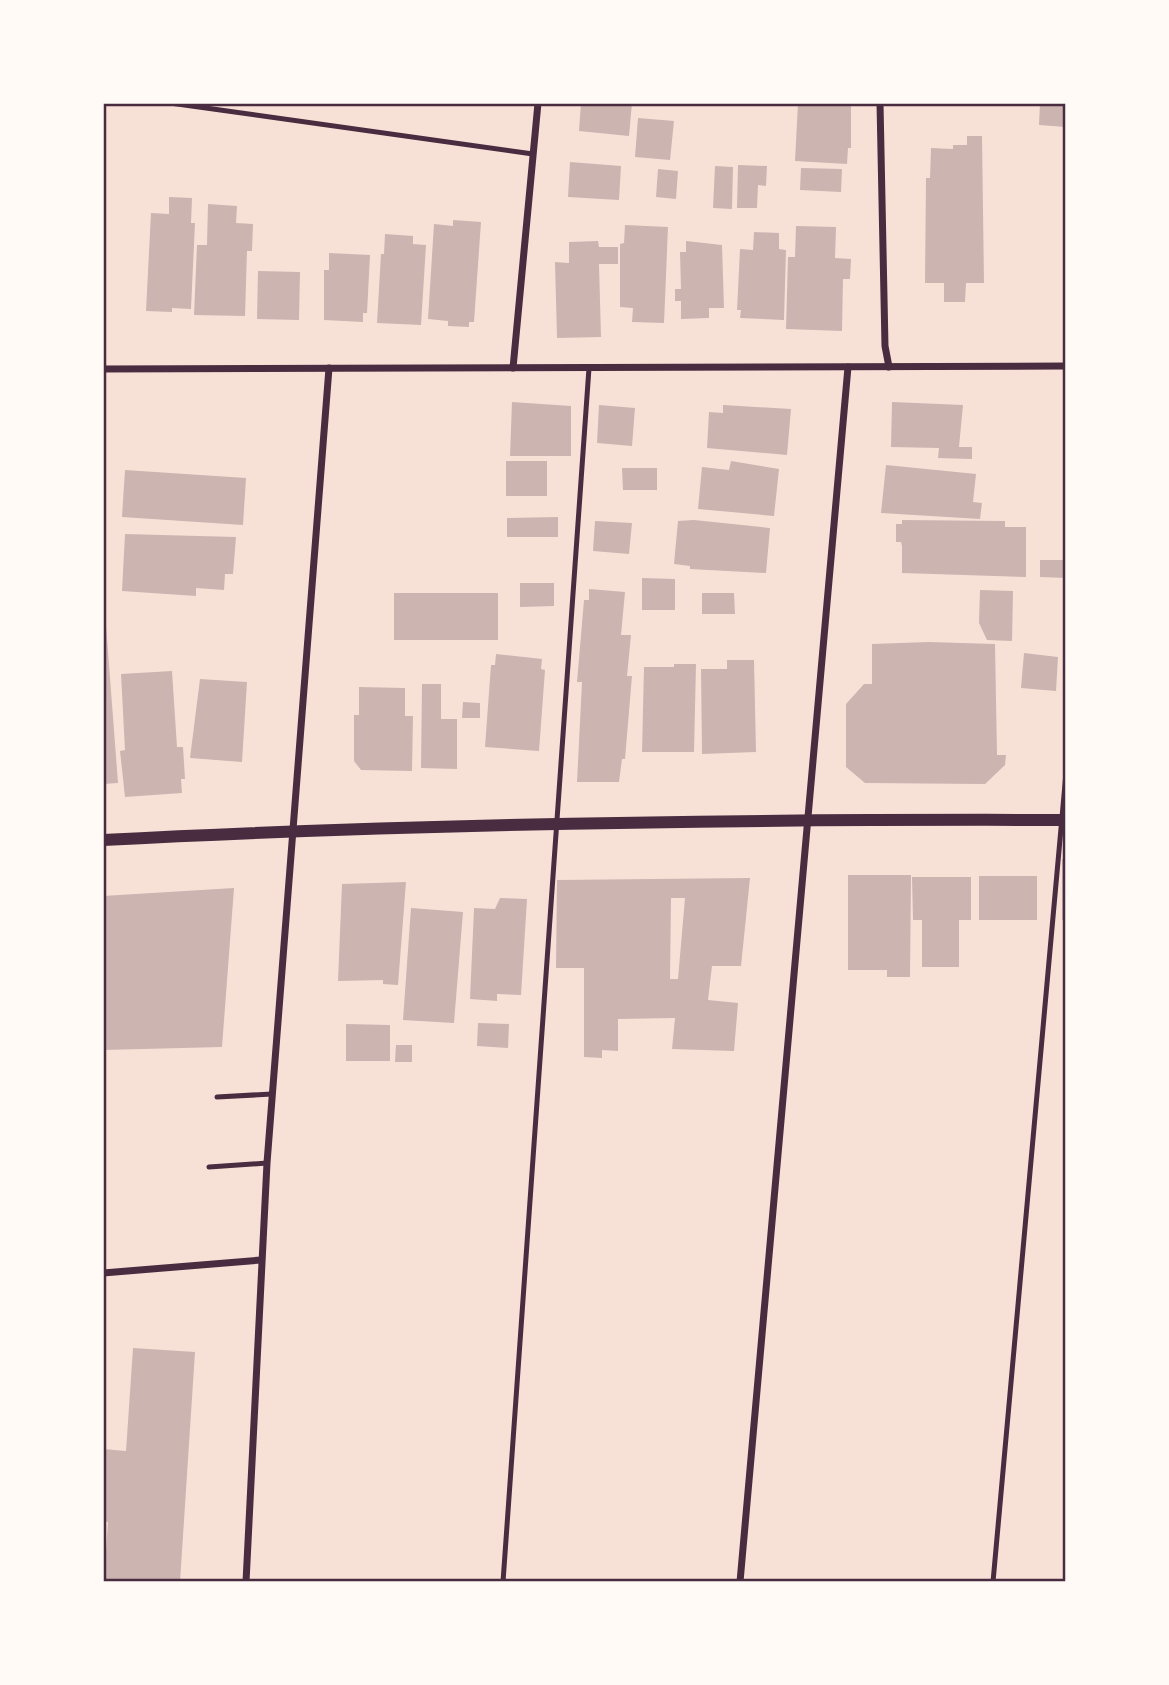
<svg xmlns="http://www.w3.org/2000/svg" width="1169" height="1685" viewBox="0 0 1169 1685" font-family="'Roboto Condensed',sans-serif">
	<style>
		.building { fill: #ccb4b1; fill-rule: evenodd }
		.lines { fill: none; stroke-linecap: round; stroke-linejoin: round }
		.service { stroke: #4a2c40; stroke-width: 5 }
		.minor { stroke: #4a2c40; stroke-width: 7 }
		.tertiary { stroke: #4a2c40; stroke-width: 12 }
		.neatline { fill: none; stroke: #4a2c40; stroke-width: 2.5 }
	</style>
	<rect width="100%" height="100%" fill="#f7e1d7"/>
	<g class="building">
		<polygon points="581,103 632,103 629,136 579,131"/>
		<polygon points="798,103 851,103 851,148 848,148 847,164 795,161"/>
		<polygon points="1040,103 1066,103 1066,127 1039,125"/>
		<polygon points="638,118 674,121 670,160 635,157"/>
		<polygon points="967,136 982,136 984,283 966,283 965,302 944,302 944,283 925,283 926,178 930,178 931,148 953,149 953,145 967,145"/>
		<polygon points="570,162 621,166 619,200 568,197"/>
		<polygon points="738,165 767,166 766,186 758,185 757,208 737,208"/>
		<polygon points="715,166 733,167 732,209 713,208"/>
		<polygon points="801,168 842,169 841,192 800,190"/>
		<polygon points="658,169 678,171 676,199 656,197"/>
		<polygon points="169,197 192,198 191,223 195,223 191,309 172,308 172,312 146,311 151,213 169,214"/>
		<polygon points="208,204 237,206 236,223 253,224 252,251 247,251 245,316 194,315 197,245 207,245"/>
		<polygon points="453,220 481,222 474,322 469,322 469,327 448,326 448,321 428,319 434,224 453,226"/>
		<polygon points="625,225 668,227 664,323 632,322 633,308 620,307 620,244 624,243"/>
		<polygon points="796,226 836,227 835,258 851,259 850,279 843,279 842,331 786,329 788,257 795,257"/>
		<polygon points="754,232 779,233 779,249 786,250 784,320 740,318 741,310 737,310 740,249 753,250"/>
		<polygon points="385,234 413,236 413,244 426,245 421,325 377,323 381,254 384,254"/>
		<polygon points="598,241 599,247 618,247 618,264 599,264 601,337 557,338 555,262 569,263 569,242"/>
		<polygon points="686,241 722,245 724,308 709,308 709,318 681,319 681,301 675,301 675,289 681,289 680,252 686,252"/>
		<polygon points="329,253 370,255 367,313 363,313 363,322 324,320 324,270 329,270"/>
		<polygon points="258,271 300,272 299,320 257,319"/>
		<polygon points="512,402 571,406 571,456 510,456"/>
		<polygon points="892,402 963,405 959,447 972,447 972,459 938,458 939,448 891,447"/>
		<polygon points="599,405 635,408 632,446 597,443"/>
		<polygon points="723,405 791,409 787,455 707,448 709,412 723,413"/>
		<rect x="506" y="461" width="41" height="35"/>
		<polygon points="731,461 779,469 774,516 698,509 702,467 729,470"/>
		<polygon points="886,465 976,474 973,502 982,503 980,519 881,513"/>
		<polygon points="622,468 657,468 657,490 623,490"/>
		<polygon points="125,470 246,478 243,525 122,517"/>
		<polygon points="558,517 558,537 507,537 507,518"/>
		<polygon points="694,520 770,528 766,573 690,569 690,566 674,564 678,521"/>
		<polygon points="902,520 1005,521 1005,527 1026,527 1026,577 902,573 902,546 901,542 896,542 896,524 902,524"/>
		<polygon points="595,521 632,523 629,554 593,551"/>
		<polygon points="125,534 236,537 233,574 225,574 224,590 196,588 196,596 122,591"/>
		<polygon points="1040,560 1066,560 1066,578 1040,577"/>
		<polygon points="642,578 675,579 675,610 642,610"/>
		<polygon points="520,583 554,583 554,606 520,607"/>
		<polygon points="589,589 625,592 621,635 631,635 627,676 632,676 625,759 622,759 619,782 577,782 582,682 577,682 584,600 589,600"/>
		<polygon points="980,590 1013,591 1012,641 987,640 979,623"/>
		<rect x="394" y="593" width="104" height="47"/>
		<polygon points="702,593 734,593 735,614 702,614"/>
		<polygon points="106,625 118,783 103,784 103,626"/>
		<polygon points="929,642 995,644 997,755 1006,755 1005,765 985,784 865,783 846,767 846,704 864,684 872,684 872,644"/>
		<polygon points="1024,653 1058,657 1056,691 1021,688"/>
		<polygon points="496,654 542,659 541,669 545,670 539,751 485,747 491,665 495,665"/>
		<polygon points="727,660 754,660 756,752 702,754 701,669 727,669"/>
		<polygon points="674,664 696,664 694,752 642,752 644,667 674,667"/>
		<polygon points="172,671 177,747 183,747 185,779 181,779 182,793 125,797 120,751 125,750 121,674"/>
		<polygon points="200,679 247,682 242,762 190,758"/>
		<polygon points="422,684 441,684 441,719 457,719 457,769 421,768"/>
		<polygon points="359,687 405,688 405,716 413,716 412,771 361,770 354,761 354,715 359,715"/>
		<polygon points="463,702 480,703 480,718 462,718"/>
		<rect x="1062" y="859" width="4" height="61"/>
		<polygon points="848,875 911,875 910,977 887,977 887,970 848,970"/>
		<rect x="979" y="876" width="58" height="44"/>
		<polygon points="912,877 971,877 971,920 959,920 959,967 922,967 922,920 913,920"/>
		<path d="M 750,878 L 741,966 L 712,966 L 708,1000 L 738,1003 L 734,1051 L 672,1049 L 675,1018 L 618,1019 L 618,1051 L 602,1050 L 602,1058 L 584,1057 L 584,968 L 556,968 L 557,880 ZM 671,898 L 685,898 L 678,979 L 670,979 Z"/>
		<polygon points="406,882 398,985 383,984 383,980 338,981 342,884"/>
		<polygon points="234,888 222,1047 103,1050 103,896"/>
		<polygon points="500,898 527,899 521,995 497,994 497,1001 470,999 474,908 495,909"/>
		<polygon points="411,908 463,912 454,1023 403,1020"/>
		<polygon points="478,1023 509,1024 508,1048 477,1046"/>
		<polygon points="346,1024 390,1025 390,1061 346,1061"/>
		<polygon points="396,1045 412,1045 412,1062 395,1062"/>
		<polygon points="133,1348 195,1352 180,1582 104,1582 108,1522 103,1521 103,1449 126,1451"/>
	</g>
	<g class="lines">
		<g class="service">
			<polyline points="170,103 533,154"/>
			<polyline points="217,1097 272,1094"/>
			<polyline points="209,1167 267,1163"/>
			<polyline points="503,1582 589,368"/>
			<polyline points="993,1582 1066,773"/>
		</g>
		<g class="minor">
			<polyline points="880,103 885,346 889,367"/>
			<polyline points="513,368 538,103"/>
			<polyline points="103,369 1066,366"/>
			<polyline points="103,1273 261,1260"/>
			<polyline points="246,1582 267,1163 329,368"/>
			<polyline points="740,1582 848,367"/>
		</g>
		<path class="tertiary" d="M 103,840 C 424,823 745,819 1066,820"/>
	</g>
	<rect width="1169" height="1685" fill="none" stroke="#fffaf5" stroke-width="210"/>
	<rect x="105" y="105" width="959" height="1475" class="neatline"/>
</svg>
